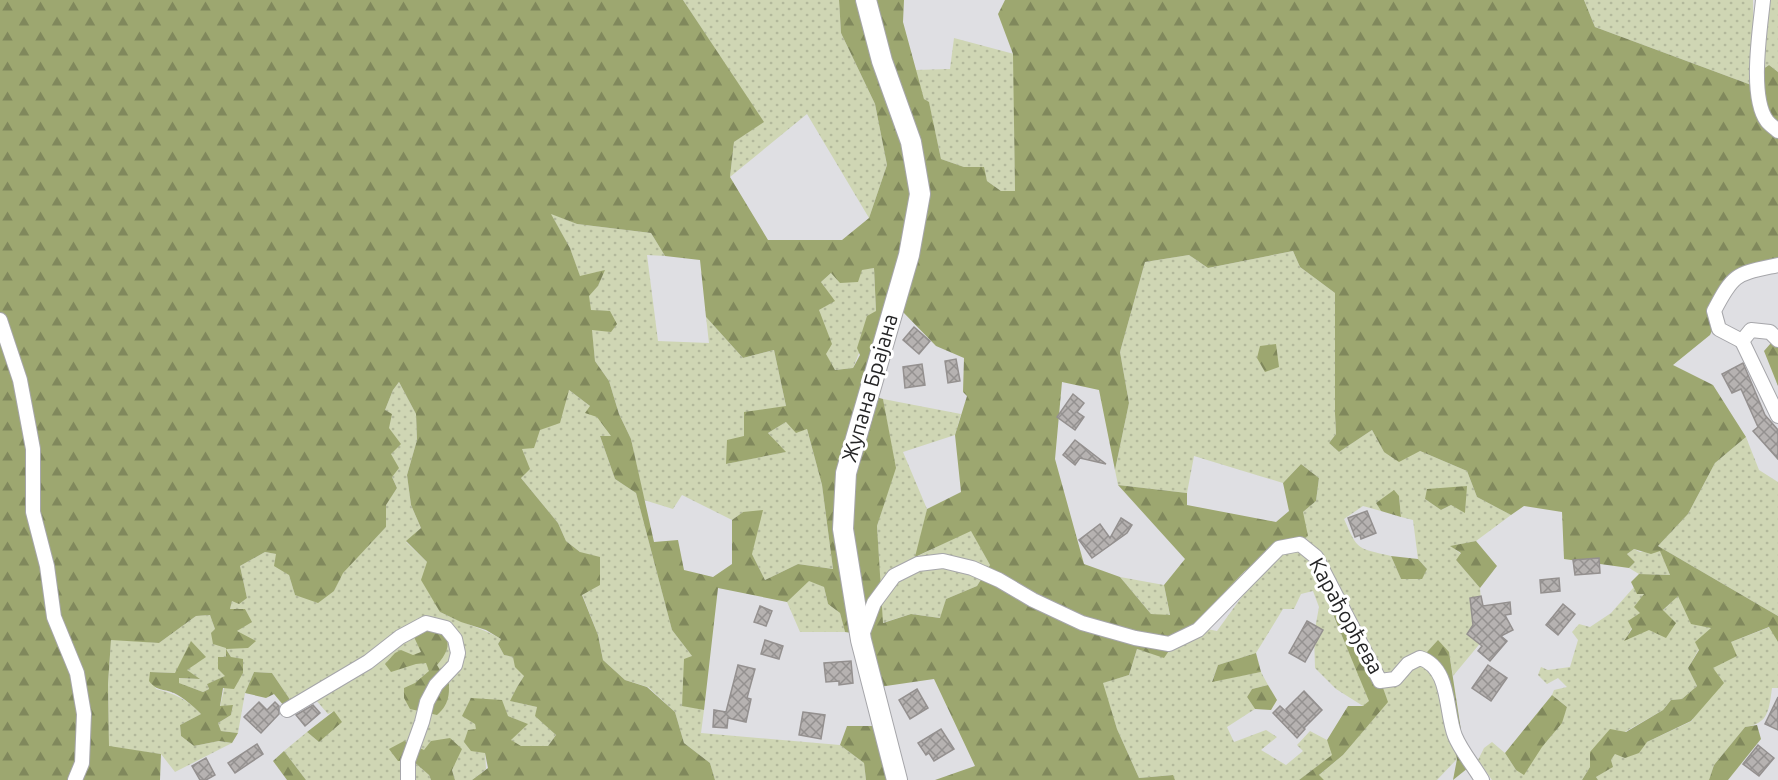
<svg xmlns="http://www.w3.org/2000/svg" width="1778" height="780" viewBox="0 0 1778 780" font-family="Ubuntu,sans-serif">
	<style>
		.grass { fill: url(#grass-dots); fill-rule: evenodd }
		.forest { fill: url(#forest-firs); fill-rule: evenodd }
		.building { fill: url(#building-cross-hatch); stroke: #94908f; stroke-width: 1.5 }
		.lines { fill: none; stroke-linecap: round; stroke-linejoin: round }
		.street-casing { stroke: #a6a6aa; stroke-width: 16 }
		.secondary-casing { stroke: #a6a6aa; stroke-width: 22 }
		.street { stroke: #fff; stroke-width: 14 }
		.secondary { stroke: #fff; stroke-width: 20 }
		.labels { text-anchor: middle; stroke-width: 6; stroke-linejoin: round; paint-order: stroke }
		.street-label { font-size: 21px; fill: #242425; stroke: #fff }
	</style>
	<defs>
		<pattern id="grass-dots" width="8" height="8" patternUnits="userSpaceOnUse" patternTransform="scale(1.5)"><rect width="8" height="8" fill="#cfd6b4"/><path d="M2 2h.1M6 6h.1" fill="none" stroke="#b2b89b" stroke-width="1.8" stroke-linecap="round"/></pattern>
		<pattern id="forest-firs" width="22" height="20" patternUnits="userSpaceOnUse" patternTransform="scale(1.5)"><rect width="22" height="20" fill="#9da770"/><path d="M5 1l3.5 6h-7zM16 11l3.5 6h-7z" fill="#80885c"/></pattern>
		<pattern id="building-cross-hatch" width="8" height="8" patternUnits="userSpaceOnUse" patternTransform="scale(1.5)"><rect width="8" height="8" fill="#b6b2b1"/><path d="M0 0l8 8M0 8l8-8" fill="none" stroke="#949190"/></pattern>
	</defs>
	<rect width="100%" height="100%" fill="#dfdfe3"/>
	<g class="grass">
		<polygon points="683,0 839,0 841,33 875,104 887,165 869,218 807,114 730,177 734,142 763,122"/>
		<polygon points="1584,0 1753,0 1754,86 1595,27"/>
		<polygon points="1767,0 1778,0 1778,72 1769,65 1762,69"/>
		<polygon points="954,38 1014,54 1015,192 1001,191 987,181 983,167 964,167 941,159 929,103 924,99 915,70 950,69"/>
		<polygon points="550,213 577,224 651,233 665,256 647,255 658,341 709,343 706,317 743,358 774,350 786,406 744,437 726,464 785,452 768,433 786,422 807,429 822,485 833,569 798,564 765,580 752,554 743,512 732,520 682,495 673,509 644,500 631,439 619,414 609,381 595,361 588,296 598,286 604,271 580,277 570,248"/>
		<path d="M 1293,251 L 1300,267 L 1335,293 L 1335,414 L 1336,434 L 1329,443 L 1339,452 L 1372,430 L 1384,452 L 1420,451 L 1467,471 L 1477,497 L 1511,515 L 1476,541 L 1451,546 L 1461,554 L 1456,560 L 1480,588 L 1483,627 L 1492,629 L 1453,676 L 1449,653 L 1438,641 L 1427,652 L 1457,759 L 1437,780 L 1324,780 L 1318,776 L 1343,755 L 1387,702 L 1332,613 L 1370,701 L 1363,706 L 1336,689 L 1315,668 L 1314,634 L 1319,607 L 1313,591 L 1301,594 L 1294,609 L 1283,609 L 1256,653 L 1218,665 L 1212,681 L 1261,672 L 1268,685 L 1252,689 L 1247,697 L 1255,709 L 1227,727 L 1234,742 L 1266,730 L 1277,737 L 1261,750 L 1286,765 L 1303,751 L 1297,745 L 1310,731 L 1327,740 L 1333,755 L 1299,780 L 1175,780 L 1172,775 L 1139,778 L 1117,729 L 1102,683 L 1129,675 L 1137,649 L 1164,657 L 1184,629 L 1192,626 L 1217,631 L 1303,512 L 1316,501 L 1319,478 L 1301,464 L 1283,483 L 1194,456 L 1187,493 L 1118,485 L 1115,470 L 1129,403 L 1120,352 L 1145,262 L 1189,255 L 1208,268 ZM 1466,486 L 1465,512 L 1451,505 L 1441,510 L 1425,499 ZM 1399,496 L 1401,517 L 1413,520 L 1418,559 L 1427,569 L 1401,579 L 1391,556 C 1357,548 1358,551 1344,519 L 1363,506 L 1381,511 L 1376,503 Z"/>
		<polygon points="874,268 876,311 853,368 835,370 825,354 819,310 834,301 821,282 831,273"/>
		<path d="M 399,382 L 416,414 L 417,440 L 407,475 L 411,505 L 421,528 L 406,542 L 427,562 L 440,612 C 460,622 482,628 501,639 L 498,644 L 504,655 L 513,657 L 524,676 L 517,687 L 511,701 L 537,707 L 536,716 L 556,735 L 548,746 L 521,747 L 510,740 L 527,724 L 508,716 L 475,724 L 485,753 L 486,769 L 472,780 L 455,780 L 452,770 L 424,750 L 413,761 L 429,775 L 431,780 L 306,780 L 284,751 L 307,732 L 319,742 L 334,711 L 328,714 L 315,699 L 291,701 L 272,673 L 254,672 L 245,693 L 238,733 L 221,731 L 218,723 L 231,715 L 233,706 L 220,707 L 231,657 L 227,650 L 226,657 L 218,658 L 218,669 L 226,676 L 207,684 L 209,689 L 203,692 L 178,683 L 178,678 L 199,679 L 186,670 L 175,673 L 150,672 L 156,689 C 174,693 188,700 201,714 L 180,725 L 181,736 L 194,746 L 219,741 L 232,743 L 175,772 L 161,754 L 109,747 L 108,684 L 111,639 L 159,643 L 196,616 L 210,615 L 215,629 L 237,631 L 251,621 L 230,609 L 232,601 L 247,598 L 240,566 L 265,552 L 277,554 L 289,575 L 295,595 L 334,591 L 342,573 L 386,527 L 386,504 L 397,488 L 392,477 L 389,428 L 385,410 L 393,390 Z"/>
		<polygon points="569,390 590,406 612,436 600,436 615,479 636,493 672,630 692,656 682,705 704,710 701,733 840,745 864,763 866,780 715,780 710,763 684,743 675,712 648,687 625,680 603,660 598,635 582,594 580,552 566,541 558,523 521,478 529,469 521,448 540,430"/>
		<polygon points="883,399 961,414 955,435 903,452 927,509 916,557 971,530 990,565 977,586 946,599 941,618 911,614 882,623 877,526 895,468"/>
		<polygon points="1746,437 1759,470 1778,482 1778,616 1658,546 1688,514 1715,463"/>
		<polygon points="1634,549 1640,552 1660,550 1670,575 1639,574 1629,568 1635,562 1627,554"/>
		<polygon points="1120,577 1164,585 1170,616 1151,614"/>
		<polygon points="809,580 824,587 828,604 840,613 845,632 800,632 787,602"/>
		<path d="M 1634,587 L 1637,593 L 1644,593 L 1640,613 L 1625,640 L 1663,611 L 1678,595 L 1711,628 L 1688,668 L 1697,686 L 1682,699 L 1671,700 L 1663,710 L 1590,752 L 1590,767 L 1582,780 L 1492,780 L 1478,760 L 1484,748 L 1492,742 L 1505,753 L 1516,770 C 1537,752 1558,734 1567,707 L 1552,695 L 1554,690 L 1567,687 L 1558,678 L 1547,684 L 1538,675 L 1541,667 L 1548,670 L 1570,667 L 1578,640 L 1572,632 L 1579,624 L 1590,627 L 1611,613 Z"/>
		<path d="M 1770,627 L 1778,642 L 1778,688 L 1772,688 C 1769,709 1769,724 1745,727 L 1714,765 L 1709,780 L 1598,780 L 1596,777 L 1612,767 L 1611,760 L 1615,754 L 1647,742 L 1692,721 L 1713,668 L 1731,642 Z"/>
	</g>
	<g class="forest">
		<path d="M 0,0 L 683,0 L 764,122 L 734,142 L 730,177 L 768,240 L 842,240 L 869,218 L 887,165 L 875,104 L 841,33 L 839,0 L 904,0 L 903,22 L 924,99 L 929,102 L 941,159 L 964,167 L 984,167 L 987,181 L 1001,191 L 1015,191 L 1013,54 L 998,14 L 1005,0 L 1584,0 L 1595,27 L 1754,86 L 1754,75 L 1769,65 L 1778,72 L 1778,270 L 1743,266 L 1710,335 L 1673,365 L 1713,385 L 1746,437 L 1715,463 L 1688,514 L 1658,546 L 1778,616 L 1778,642 L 1769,627 L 1731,642 L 1737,656 L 1713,668 L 1724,683 L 1691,721 L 1647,742 L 1639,753 L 1625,758 L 1615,754 L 1611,760 L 1613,767 L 1596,777 L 1598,780 L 1582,780 L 1590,767 L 1590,752 L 1610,729 L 1626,732 L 1663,710 L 1671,700 L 1682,699 L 1697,686 L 1688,668 L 1699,650 L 1695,642 L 1711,628 L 1691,624 L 1678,596 L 1663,610 L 1676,623 L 1666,638 L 1649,630 L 1624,641 L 1632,629 L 1628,621 L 1640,613 L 1634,607 L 1644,594 L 1637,594 L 1631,582 L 1639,574 L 1670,575 L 1660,551 L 1651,554 L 1634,549 L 1627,554 L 1635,562 L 1629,568 L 1564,559 L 1562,512 L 1524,506 L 1511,515 L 1477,497 L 1467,471 L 1420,451 L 1399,462 L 1384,452 L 1372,430 L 1339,452 L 1329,443 L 1336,434 L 1335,414 L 1335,293 L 1300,267 L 1293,251 L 1208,268 L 1189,255 L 1145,262 L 1120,352 L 1129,403 L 1115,470 L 1099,390 L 1062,382 L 1055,459 L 1084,564 L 1120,577 L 1151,614 L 1170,615 L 1164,585 L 1185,559 L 1118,485 L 1187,493 L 1187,505 L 1276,522 L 1289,511 L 1283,483 L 1301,464 L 1319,478 L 1316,501 L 1303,512 L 1308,536 L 1245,571 L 1192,626 L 1184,629 L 1164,658 L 1137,649 L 1129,675 L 1103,683 L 1117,729 L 1139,778 L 1173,775 L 1175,780 L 935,780 L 975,766 L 934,679 L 879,687 L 852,633 L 845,632 L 840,613 L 828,604 L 824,587 L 809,581 L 787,602 L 718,588 L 704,710 L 682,706 L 684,659 L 692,656 L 672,630 L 636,493 L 615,479 L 600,436 L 611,436 L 597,417 L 585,413 L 590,406 L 569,390 L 560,423 L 540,430 L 534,448 L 522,449 L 530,469 L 521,478 L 558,523 L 566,541 L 580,552 L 600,557 L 600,585 L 582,595 L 598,635 L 603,660 L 625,680 L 647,687 L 675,712 L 684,743 L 710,763 L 715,780 L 472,780 L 488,768 L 485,753 L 471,751 L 464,742 L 468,730 L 476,729 L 475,724 L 462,716 L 471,698 L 502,700 L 508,716 L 528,724 L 511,740 L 521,746 L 548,746 L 556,735 L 535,716 L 537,707 L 510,701 L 517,687 L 524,676 L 515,667 L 513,657 L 504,655 L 498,644 L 501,639 L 486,630 L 461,622 L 440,612 L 421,580 L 427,562 L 406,541 L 421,528 L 411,505 L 407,475 L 417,440 L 416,414 L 399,382 L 393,390 L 385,410 L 392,414 L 389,428 L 401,444 L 391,454 L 399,468 L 392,477 L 397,488 L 386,505 L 386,527 L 343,573 L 334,591 L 318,603 L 295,595 L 289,575 L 274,566 L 276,554 L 265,552 L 240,566 L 247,598 L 239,604 L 232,601 L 230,609 L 245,609 L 252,622 L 237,631 L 256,641 L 248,648 L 226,649 L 231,657 L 243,659 L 243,673 L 234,689 L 223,688 L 220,706 L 233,705 L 231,715 L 218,723 L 221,731 L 238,733 L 232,743 L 219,741 L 194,746 L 181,736 L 180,725 L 201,714 C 193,706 184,698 174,693 C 162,688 158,692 149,681 L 150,672 L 175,673 L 191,641 L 206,657 L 187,670 L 200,679 L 179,678 L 179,683 L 203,692 L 209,689 L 207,684 L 225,676 L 218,669 L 218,657 L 226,657 L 226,648 L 213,644 L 211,633 L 215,629 L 210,615 L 196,616 L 159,643 L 111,640 L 108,684 L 109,746 L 161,754 L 160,780 L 0,780 ZM 551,214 L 577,224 L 651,233 L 665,256 L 700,260 L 706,317 L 743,358 L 774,350 L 786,406 L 744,412 L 744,436 L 727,440 L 726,464 L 786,452 L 768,433 L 786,422 L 796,433 L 807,429 L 822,485 L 833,569 L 798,564 L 765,580 L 752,554 L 763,510 L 743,512 L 732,520 L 732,564 L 713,577 L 684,570 L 678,540 L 654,542 L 631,439 L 619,414 L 609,381 L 595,361 L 592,330 L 611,332 L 617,324 L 610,311 L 591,310 L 589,296 L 598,286 L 605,270 L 580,276 L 570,248 ZM 874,268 L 876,311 L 867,316 L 857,348 L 860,355 L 853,368 L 835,370 L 826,354 L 832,344 L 819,310 L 835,301 L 821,282 L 831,273 L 840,283 L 858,282 L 862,270 ZM 903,312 L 936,346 L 964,358 L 963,392 L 967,396 L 955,435 L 961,492 L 927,509 L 915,557 L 971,531 L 990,565 L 977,586 L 946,599 L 940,618 L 911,614 L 883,623 L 877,526 L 896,468 L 883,399 L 876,397 Z"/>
		<polygon points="1778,335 1778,386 1764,351"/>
		<polygon points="1276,344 1279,367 1265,372 1257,358 1260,346"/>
		<polygon points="1467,486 1465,513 1451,505 1441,510 1425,499 1427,489"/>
		<polygon points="1394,490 1399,496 1401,517 1381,511 1376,503"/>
		<polygon points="1476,541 1497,566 1480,588 1456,560 1461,553 1450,546"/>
		<polygon points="1391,556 1418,559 1427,569 1422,579 1401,579"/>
		<polygon points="1332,612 1341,613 1383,688 1388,702 1343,755 1319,775 1324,780 1299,780 1332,755 1327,740 1348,706 1363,706 1369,701"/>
		<path d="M 424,617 C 445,633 458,641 437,665 L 440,670 L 446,671 C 451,687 451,704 437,715 L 410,709 L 404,698 L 404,688 L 415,683 L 429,671 L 426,663 L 416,664 L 391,672 L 385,664 L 395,653 L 401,650 L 413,655 L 421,652 L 414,637 L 402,629 Z"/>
		<polygon points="1438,640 1449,652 1462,737 1478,760 1453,780 1457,759 1427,652"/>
		<polygon points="1256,653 1261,672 1212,682 1218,665"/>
		<polygon points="254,672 272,673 291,701 284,706 274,694 266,698 245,693"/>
		<polygon points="1268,685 1277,700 1271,710 1255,709 1247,697 1252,689"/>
		<polygon points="1552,695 1567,707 1562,723 1542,747 1524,775 1516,770 1505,753"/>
		<polygon points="334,711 342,722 319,742 307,732"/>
		<polygon points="1757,725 1761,739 1728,780 1709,780 1714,765 1745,727"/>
		<polygon points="847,726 875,726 901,780 866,780 864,763 840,745"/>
		<polygon points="450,738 462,749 452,770 455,780 431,780 429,775 413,761 398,761 389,749 404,741 424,750 431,741"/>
		<polygon points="284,751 306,780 287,780 273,761"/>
	</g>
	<g class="building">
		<polygon points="914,327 930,341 919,354 903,340"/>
		<polygon points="956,359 960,381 948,383 945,361"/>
		<polygon points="1743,363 1765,415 1778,430 1778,459 1753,431 1758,427 1741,389 1732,393 1722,374"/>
		<polygon points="922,364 925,385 905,388 903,367"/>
		<polygon points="1073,394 1084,403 1077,412 1084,417 1075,430 1057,417"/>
		<polygon points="1075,440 1106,464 1080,458 1075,465 1063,455"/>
		<polygon points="1367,511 1376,533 1361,539 1360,535 1355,537 1348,518"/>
		<polygon points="1121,518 1132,525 1127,533 1092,558 1079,540 1100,524 1110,538"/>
		<polygon points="1599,558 1600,573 1575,575 1573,560"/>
		<polygon points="1559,578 1560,591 1541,593 1540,580"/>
		<polygon points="1481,596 1483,606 1510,602 1511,614 1505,615 1513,630 1501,636 1507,641 1490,661 1478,651 1482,646 1467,634 1473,625 1470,598"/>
		<polygon points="1563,604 1575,614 1558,635 1546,625"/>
		<polygon points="760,606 772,611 766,626 754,622"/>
		<polygon points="1307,621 1323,630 1305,662 1289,653"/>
		<polygon points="765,640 783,646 779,659 761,654"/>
		<polygon points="851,661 853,683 839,685 839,681 826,682 824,663"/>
		<polygon points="738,665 755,669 747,698 751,699 746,722 728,718 727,728 713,727 714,710 726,712"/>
		<polygon points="1488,665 1507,678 1491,701 1472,688"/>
		<polygon points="917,689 928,708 910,719 899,700"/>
		<polygon points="1304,691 1322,710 1304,728 1305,729 1297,738 1273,713 1280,706 1294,719 1286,709"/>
		<polygon points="1778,697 1778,730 1765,724"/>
		<polygon points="259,702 267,710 275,702 279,706 279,714 261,733 244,717"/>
		<polygon points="313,705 320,713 305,726 296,715"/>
		<polygon points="803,712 825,715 821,739 799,735"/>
		<polygon points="941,729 954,749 934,761 929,753 926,755 918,743"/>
		<polygon points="257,744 263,754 235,773 228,763"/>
		<polygon points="1758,745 1774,758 1759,776 1743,764"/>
		<polygon points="206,758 215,775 206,780 200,780 192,766"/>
	</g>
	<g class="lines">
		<defs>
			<g id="street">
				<path d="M 1763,0 C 1760,30 1749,97 1767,121 C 1770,125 1775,128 1778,131"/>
				<polyline points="0,320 20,380 33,449 33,512 47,566 54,617 77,673 84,714 82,763 75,780"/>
				<path d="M 1742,341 L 1719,329 L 1714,311 C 1734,272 1737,274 1778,265"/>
				<polyline points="1742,341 1778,416"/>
				<polyline points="1742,341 1751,330 1770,332 1778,340"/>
				<path d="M 862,635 L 874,603 L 894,576 L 918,564 L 943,561 L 972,568 L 999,580 L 1033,600 L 1082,623 L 1135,638 L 1169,644 L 1198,630 L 1279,548 L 1300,544 L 1316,557 L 1380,681 L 1395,679 L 1408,664 L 1420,658 C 1451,668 1445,711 1455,736 C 1461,751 1474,766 1482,780"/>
				<polyline points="287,710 368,662 400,637 426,623 446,628 455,639 458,653 455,665 436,685 427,702 422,722 408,761 408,780"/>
			</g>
			<polyline id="secondary" points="866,0 882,61 911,142 920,194 909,255 846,473 843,529 861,640 897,780"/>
		</defs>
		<use href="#street" class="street-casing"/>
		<use href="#secondary" class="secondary-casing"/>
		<use href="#street" class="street"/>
		<use href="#secondary" class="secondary"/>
	</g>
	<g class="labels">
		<g class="street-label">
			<text transform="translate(870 388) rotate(-74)" y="7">Жупана Брајана</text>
			<text transform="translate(1346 616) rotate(61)" y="7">Карађорђева</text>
		</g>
	</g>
</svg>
